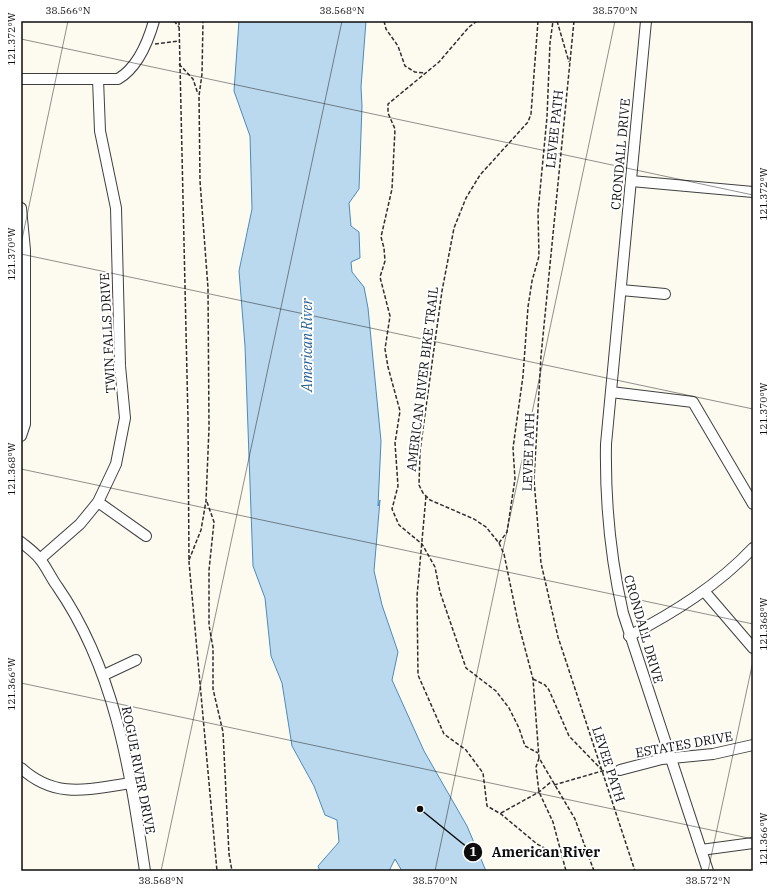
<svg xmlns="http://www.w3.org/2000/svg" width="774" height="892" viewBox="0 0 774 892" font-family="'IBM Plex Serif',serif">
	<style>
		.water { fill: #bbd9ee; stroke: #4b8bbc }
		.lines { fill: none; stroke-linecap: round; stroke-linejoin: round }
		.minor-casing { stroke: #404040; stroke-width: 12 }
		.path { stroke: #2f2f2f; stroke-width: 1.5; stroke-dasharray: 4 2; stroke-linecap: butt }
		.minor { stroke: #fff; stroke-width: 10 }
		.ticks { fill: none; stroke: #0d0d0d; stroke-width: 1; stroke-opacity: 0.45 }
		.labels { text-anchor: middle; stroke-width: 4; stroke-linejoin: round; paint-order: stroke }
		.street-label { font-size: 13px; fill: #0d0d0d; stroke: #fff }
		.water-label { font-size: 14px; font-style: italic; fill: #275e8f; stroke: #fff }
		.leader { fill: none; stroke: #0d0d0d; stroke-width: 1.5 }
		.callout-dot { fill: #0d0d0d; stroke: #fff; stroke-width: 1.5 }
		.mark-label { font-size: 12px; text-anchor: middle; font-weight: bold; fill: #fff }
		.callout-label { font-size: 14px; text-anchor: middle; font-weight: bold; fill: #0d0d0d; stroke: #fff; stroke-width: 4; stroke-linejoin: round; paint-order: stroke }
		.neatline { fill: none; stroke: #0d0d0d; stroke-width: 1.5 }
		.ticks-label { font-size: 10px; text-anchor: middle; fill: #0d0d0d }
	</style>
	<rect width="100%" height="100%" fill="#fdfbf0"/>
	<polygon class="water" points="239,21 366,21 361,87 362,106 359,189 349,203 351,226 359,232 360,258 351,262 352,272 364,287 368,308 381,441 378,506 380,500 374,571 382,605 398,652 392,680 424,751 467,826 486,871 402,871 395,859 389,871 320,871 318,866 339,842 337,820 325,815 314,786 292,746 282,683 271,656 265,598 253,566 245,346 239,271 252,209 250,136 234,91"/>
	<g class="lines">
		<defs>
			<g id="minor">
				<path d="M 646,21 L 606,444 C 605,502 610,556 623,613 L 708,871"/>
				<path d="M 21,79 L 118,79 C 137,68 148,42 154,21"/>
				<polyline points="631,181 753,192"/>
				<polyline points="21,208 25,250 25,424 21,436"/>
				<polyline points="621,290 665,294"/>
				<polyline points="611,392 693,402 753,504"/>
				<polyline points="98,502 146,536"/>
				<path d="M 21,542 C 27,547 34,552 39,558 C 46,566 51,578 57,586 C 116,671 130,772 145,871"/>
				<polyline points="40,559 80,524 98,502 116,464 125,418 120,366 116,208 100,131 98,79"/>
				<polyline points="704,591 753,648"/>
				<path d="M 629,636 C 675,612 718,585 753,548"/>
				<polyline points="104,675 136,660"/>
				<path d="M 21,768 C 56,800 89,789 131,783"/>
				<polyline points="620,770 662,759 713,754 753,745"/>
				<polyline points="701,850 753,843"/>
			</g>
		</defs>
		<use href="#minor" class="minor-casing"/>
		<g class="path">
			<polyline points="174,21 179,27"/>
			<polyline points="179,21 188,419 189,562 217,871"/>
			<polyline points="384,21 386,29 398,46 405,66 415,72 425,73"/>
			<polyline points="477,21 469,27 439,62 388,104 388,113 395,129 392,189 381,237 384,248 385,261 380,277 390,316 385,349 388,367 400,411 395,443 398,486 392,509 399,525 422,544 435,567 440,592 466,668 496,691 509,708 519,728 525,746 538,753"/>
			<polyline points="538,21 531,114 528,122 480,175 466,198 454,228 442,291 433,356 420,451 419,485 423,493 430,500 474,519 486,527 499,543 504,554 518,622 533,679 539,758 575,819 594,871"/>
			<polyline points="557,21 569,62"/>
			<polyline points="574,21 541,356 534,480 541,563 558,637 635,871"/>
			<polyline points="155,44 179,41"/>
			<polyline points="179,64 193,79 198,94"/>
			<polyline points="426,496 417,596 418,675 444,734 466,750 483,773 487,806 501,814 537,844 563,858"/>
			<polyline points="207,502 214,522 209,570 209,625 213,648 213,689 223,732 229,854 232,871"/>
			<polyline points="499,543 507,532 515,479 513,448 523,376 528,307 532,281 539,256 538,212 547,117 550,43 553,21"/>
			<polyline points="189,560 201,530 206,501 209,428 208,288 200,181 199,96 202,74 203,21"/>
			<polyline points="533,679 545,685 549,690 569,736 601,769"/>
			<polyline points="539,758 536,767 539,792 553,822 566,871"/>
			<polyline points="554,785 602,771 612,770"/>
			<polyline points="501,813 539,792 552,781"/>
		</g>
		<use href="#minor" class="minor"/>
	</g>
	<path class="ticks" d="M 21,39 L 753,195M 21,244 L 68,21M 21,254 L 753,409M 21,469 L 753,624M 21,683 L 753,839M 161,871 L 342,21M 435,871 L 615,21M 708,871 L 753,661"/>
	<g class="labels">
		<g class="street-label">
			<text transform="translate(554 129) rotate(-84)" y="5">LEVEE PATH</text>
			<text transform="translate(620 154) rotate(-85)" y="5">CRONDALL DRIVE</text>
			<text transform="translate(107 333) rotate(-93)" y="5">TWIN FALLS DRIVE</text>
			<text transform="translate(422 379) rotate(-83)" y="5">AMERICAN RIVER BIKE TRAIL</text>
			<text transform="translate(528 452) rotate(-88)" y="5">LEVEE PATH</text>
			<text transform="translate(644 629) rotate(74)" y="5">CRONDALL DRIVE</text>
			<text transform="translate(684 744) rotate(-10)" y="5">ESTATES DRIVE</text>
			<text transform="translate(609 764) rotate(72)" y="5">LEVEE PATH</text>
			<text transform="translate(139 770) rotate(79)" y="5">ROGUE RIVER DRIVE</text>
		</g>
		<g class="water-label">
			<text transform="translate(307 345) rotate(-90)" y="5">American River</text>
		</g>
	</g>
	<path class="leader" d="M420 809L473 852"/>
	<g class="callout-dot">
		<circle cx="420" cy="809" r="4"/>
		<circle cx="473" cy="852" r="10"/>
	</g>
	<g class="mark-label">
		<text x="473" y="856">1</text>
	</g>
	<g class="callout-label">
		<text x="546" y="857">American River</text>
	</g>
	<rect width="774" height="892" fill="none" stroke="#ffffff" stroke-width="44"/>
	<rect x="22" y="22" width="730" height="848" class="neatline"/>
	<g class="ticks-label">
		<text x="68" y="14">38.566°N</text>
		<text x="342" y="14">38.568°N</text>
		<text x="615" y="14">38.570°N</text>
		<text transform="translate(11 39) rotate(-90)" y="4">121.372°W</text>
		<text transform="translate(763 194) rotate(-90)" y="4">121.372°W</text>
		<text transform="translate(11 254) rotate(-90)" y="4">121.370°W</text>
		<text transform="translate(763 409) rotate(-90)" y="4">121.370°W</text>
		<text transform="translate(11 469) rotate(-90)" y="4">121.368°W</text>
		<text transform="translate(763 624) rotate(-90)" y="4">121.368°W</text>
		<text transform="translate(11 684) rotate(-90)" y="4">121.366°W</text>
		<text transform="translate(763 839) rotate(-90)" y="4">121.366°W</text>
		<text x="161" y="884">38.568°N</text>
		<text x="435" y="884">38.570°N</text>
		<text x="708" y="884">38.572°N</text>
	</g>
</svg>
